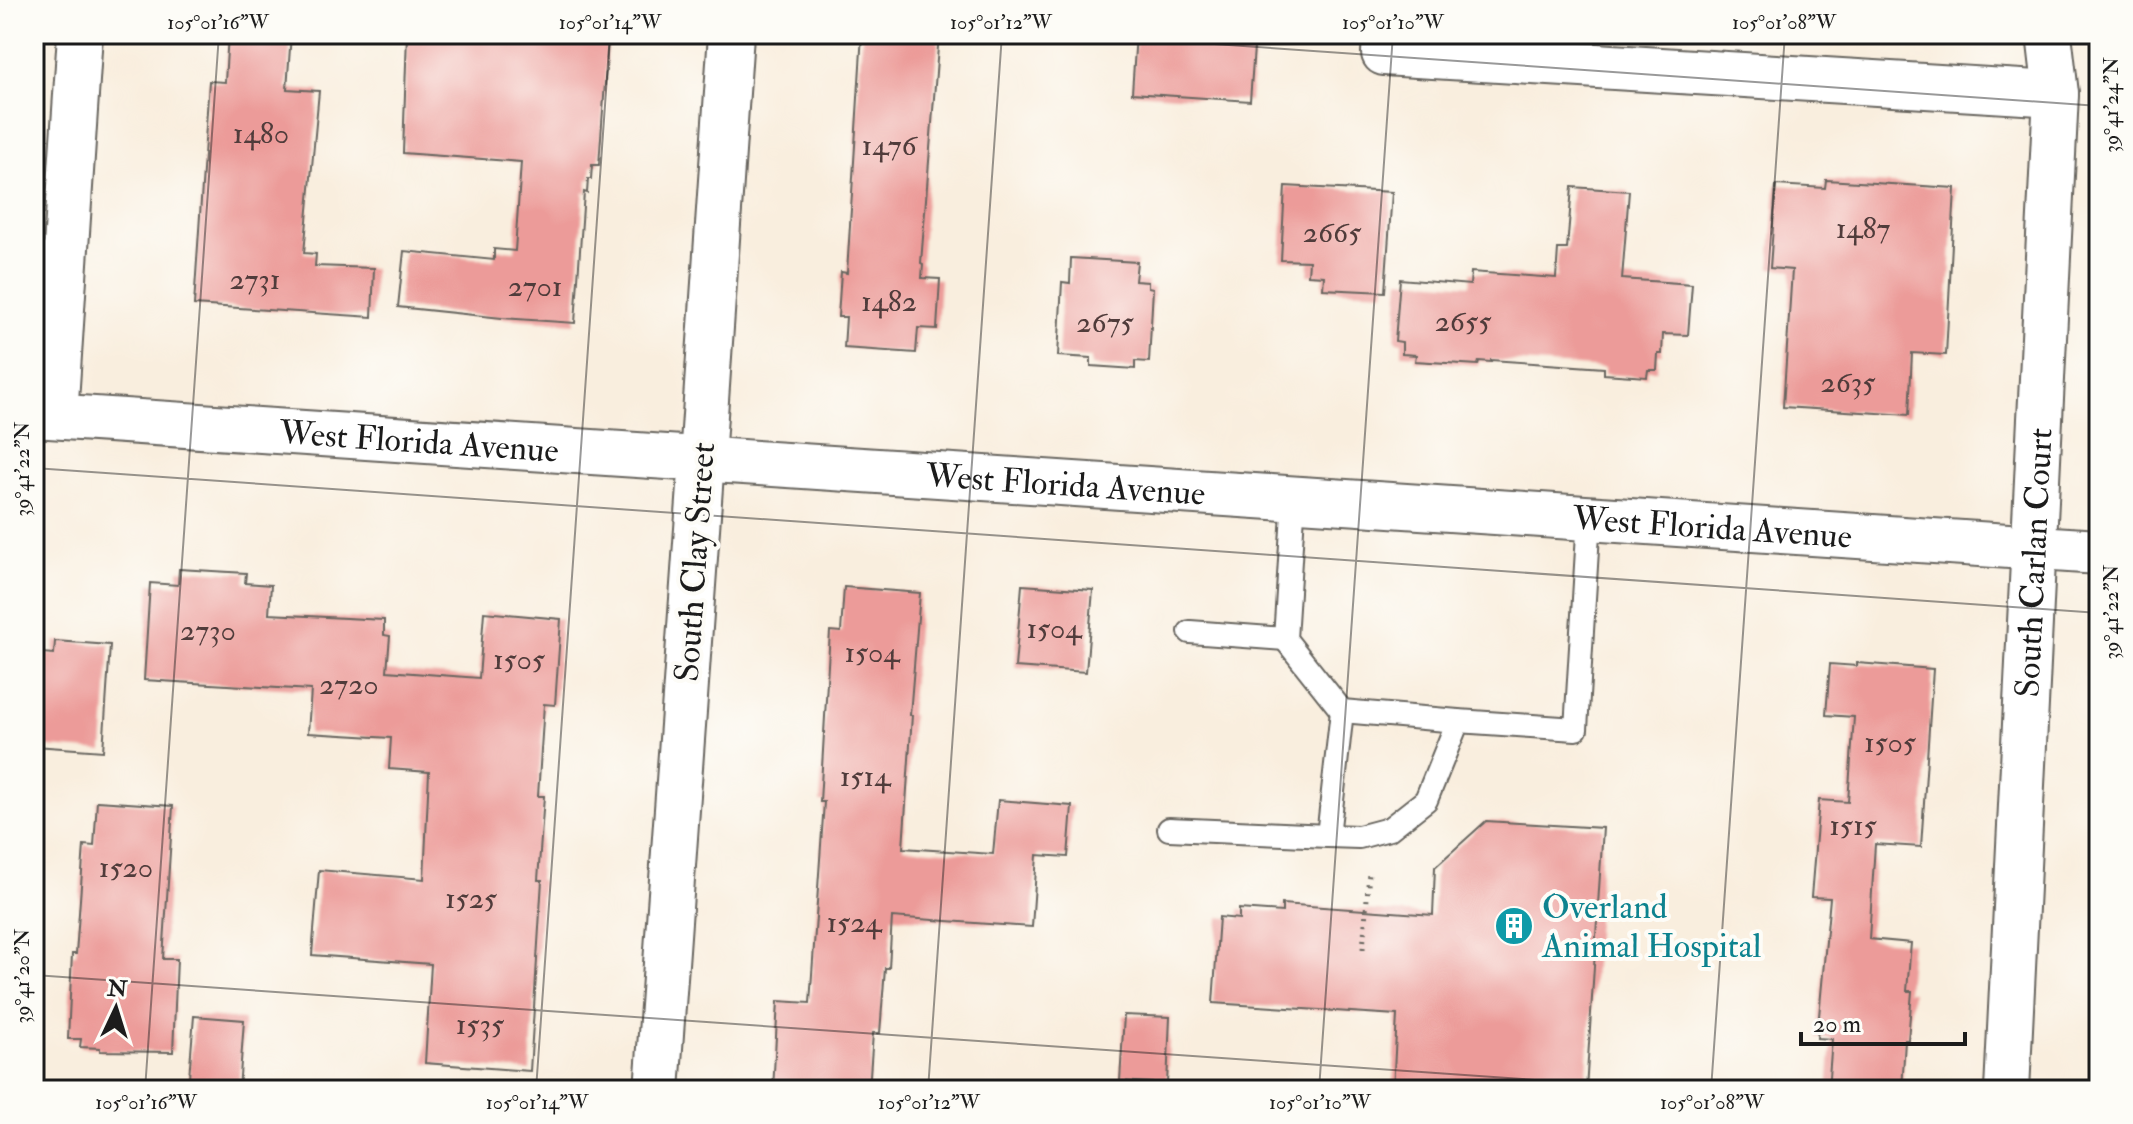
<svg xmlns="http://www.w3.org/2000/svg" width="2133" height="1124" viewBox="0 0 2133 1124" font-family="'IM FELL Double Pica',serif">
	<style>
		.building { fill: #ec9b99 }
		.lines { fill: none; stroke-linecap: round; stroke-linejoin: round }
		.lane-casing { stroke: #696660; stroke-width: 26 }
		.street-casing { stroke: #696660; stroke-width: 48 }
		.secondary-casing { stroke: #696660; stroke-width: 48 }
		.path { stroke: #696660; stroke-width: 5; stroke-dasharray: 2 6; stroke-linecap: butt }
		.lane { stroke: #fff; stroke-width: 22 }
		.street { stroke: #fff; stroke-width: 44 }
		.secondary { stroke: #fff; stroke-width: 44 }
		.ticks { fill: none; stroke: #1c1c1c; stroke-width: 2; stroke-opacity: 0.45 }
		.labels { text-anchor: middle; stroke-width: 8; stroke-linejoin: round; paint-order: stroke }
		.number-label { font-size: 30px; fill: #503c3b }
		.street-label { font-size: 34px; fill: #1c1c1c; stroke: #fdfcf7 }
		.culture-label { font-size: 34px; fill: #0d838f; stroke: #fdfcf7; text-anchor: start }
		.neatline { fill: none; stroke: #1c1c1c; stroke-width: 3 }
		.ticks-label { font-size: 20px; text-anchor: middle; fill: #1c1c1c }
	</style>
	<rect width="100%" height="100%" fill="#fdfcf7"/>
	<filter id="ink" filterUnits="userSpaceOnUse"><feTurbulence type="fractalNoise" baseFrequency=".0125" numOctaves="2"/><feDisplacementMap in="SourceGraphic" scale="16" xChannelSelector="R" yChannelSelector="G"/><feConvolveMatrix kernelMatrix="1 2 1 2 8 2 1 2 1" color-interpolation-filters="sRGB"/></filter>
	<filter id="wash" filterUnits="userSpaceOnUse"><feTurbulence type="fractalNoise" baseFrequency=".006" numOctaves="4" result="noise"/><feDisplacementMap in="SourceGraphic" scale="32" xChannelSelector="R" yChannelSelector="G"/><feGaussianBlur stdDeviation="1.8" result="paint"/><feColorMatrix in="noise" values="0 0 0 0 0 0 0 0 0 0 0 0 0 0 0 0 0 1.4 0 .05"/><feComposite in="paint" operator="in"/></filter>
	<g filter="url(#wash)">
		<rect width="100%" height="100%" fill="#f9eede"/>
		<g id="blocks">
			<g class="building">
				<polygon points="228,34 291,34 287,89 319,91 304,253 316,254 315,266 374,268 372,317 194,305 209,81 225,82"/>
				<polygon points="407,34 598,34 598,41 608,42 599,165 592,165 591,179 588,179 587,193 584,192 575,323 502,318 398,307 404,251 494,260 494,249 515,251 521,162 403,153"/>
				<polygon points="862,34 939,34 921,263 923,264 922,278 940,279 937,329 918,328 916,353 844,348 846,317 838,317 841,272 847,273"/>
				<polygon points="1136,34 1255,34 1250,101 1132,93"/>
				<polygon points="1826,180 1955,188 1946,355 1912,353 1909,415 1783,407 1792,270 1770,268 1776,185 1825,188"/>
				<polygon points="1285,186 1392,192 1385,292 1323,289 1324,276 1308,275 1309,261 1281,260"/>
				<polygon points="1572,187 1629,191 1622,279 1692,284 1688,335 1663,334 1662,354 1658,354 1657,370 1648,370 1647,377 1604,374 1604,368 1491,360 1491,362 1479,361 1478,365 1415,361 1416,355 1402,354 1402,342 1395,341 1400,279 1470,285 1471,272 1556,278 1558,249 1567,249"/>
				<polygon points="1071,258 1137,262 1135,281 1148,282 1148,287 1153,288 1149,362 1135,361 1135,369 1091,366 1091,358 1058,356 1062,282 1070,283"/>
				<polygon points="179,569 246,573 245,583 271,585 269,614 384,620 384,635 390,636 387,671 479,678 484,612 561,619 555,705 544,704 538,796 544,796 538,880 542,880 530,1071 425,1063 431,964 312,955 319,870 424,879 429,772 389,769 391,738 308,733 311,690 144,680 150,583 178,585"/>
				<polygon points="1022,585 1093,590 1086,672 1015,667"/>
				<polygon points="844,587 920,593 910,715 912,715 903,848 993,854 998,800 1072,806 1068,857 1037,855 1032,927 892,917 889,968 885,968 880,1033 873,1033 869,1090 773,1090 778,1001 810,1003 824,802 820,802 830,631 841,632"/>
				<polygon points="55,641 110,645 103,751 35,746 42,653 54,654"/>
				<polygon points="1857,663 1933,669 1921,847 1875,844 1869,939 1911,943 1907,991 1912,991 1908,1040 1905,1040 1902,1090 1828,1090 1832,1039 1817,1038 1830,898 1811,897 1819,800 1848,802 1854,717 1826,715 1830,664 1857,666"/>
				<polygon points="97,801 173,806 163,959 177,959 173,1052 100,1051 100,1048 80,1047 81,1039 68,1039 72,954 76,954 84,845 94,846"/>
				<polygon points="1486,821 1603,828 1586,1090 1393,1090 1397,1015 1213,1003 1219,917 1239,919 1239,909 1282,912 1282,904 1433,915 1435,867"/>
				<polygon points="1124,1015 1170,1017 1167,1084 1120,1081"/>
				<polygon points="194,1016 244,1020 239,1090 188,1090"/>
			</g>
		</g>
	</g>
	<g filter="url(#ink)">
		<use href="#blocks" fill-opacity="0" stroke="#696660" stroke-width="2"/>
		<g class="lines">
			<defs>
				<g id="lane">
					<polyline points="1294,497 1285,639 1342,711 1458,721 1576,729 1589,517"/>
					<polyline points="1190,632 1285,639"/>
					<polyline points="1342,711 1328,836 1359,837 1389,829 1426,800 1458,721"/>
					<polyline points="1169,829 1328,836"/>
				</g>
				<g id="street">
					<polyline points="1385,34 1384,53 2056,94"/>
					<polyline points="55,416 80,34"/>
					<polyline points="702,459 731,34"/>
					<path id="s1" d="M 2007,1090 L 2056,94 L 2049,34"/>
				</g>
				<g id="secondary">
					<path id="s2" d="M 34,415 L 2099,552"/>
					<polyline points="657,1090 702,459"/>
				</g>
			</defs>
			<use href="#lane" class="lane-casing"/>
			<use href="#street" class="street-casing"/>
			<use href="#secondary" class="secondary-casing"/>
			<polyline class="path" points="1363,949 1369,873"/>
			<use href="#lane" class="lane"/>
			<use href="#street" class="street"/>
			<use href="#secondary" class="secondary"/>
		</g>
	</g>
	<path class="ticks" d="M 1071,34 L 2099,106M 34,468 L 2099,613M 34,975 L 1679,1090M 145,1090 L 219,34M 536,1090 L 610,34M 928,1090 L 1002,34M 1319,1090 L 1393,34M 1711,1090 L 1785,34"/>
	<defs>
		<symbol id="building-disc" viewBox="-11 -11 22 22"><circle r="9.5" fill="#0f9aa8" stroke="#fdfcf7"/><path d="M-4-6H4V6H1V3H-1V6H-4ZM-2.5-4.3h1.7v1.8h-1.7ZM.8-4.3h1.7v1.8H.8ZM-2.5-1h1.7V.8h-1.7ZM.8-1h1.7V.8H.8Z" fill="#fff"/></symbol>
	</defs>
	<g fill-rule="evenodd">
		<use href="#building-disc" x="1492" y="904" width="44" height="44"/>
	</g>
	<g class="labels">
		<g class="number-label">
			<text x="261" y="143">1480</text>
			<text x="889" y="155">1476</text>
			<text x="1863" y="238">1487</text>
			<text x="1332" y="242">2665</text>
			<text x="255" y="289">2731</text>
			<text x="535" y="296">2701</text>
			<text x="889" y="311">1482</text>
			<text x="1463" y="331">2655</text>
			<text x="1105" y="332">2675</text>
			<text x="1848" y="392">2635</text>
			<text x="1054" y="638">1504</text>
			<text x="208" y="640">2730</text>
			<text x="872" y="662">1504</text>
			<text x="519" y="669">1505</text>
			<text x="349" y="694">2720</text>
			<text x="1890" y="752">1505</text>
			<text x="865" y="786">1514</text>
			<text x="1853" y="835">1515</text>
			<text x="126" y="877">1520</text>
			<text x="471" y="908">1525</text>
			<text x="854" y="932">1524</text>
			<text x="480" y="1034">1535</text>
		</g>
		<g class="street-label">
			<text dy="12" stroke="none"><textPath href="#s2" startOffset="386">West Florida Avenue</textPath></text>
			<text dy="12" stroke="none"><textPath href="#s2" startOffset="1034">West Florida Avenue</textPath></text>
			<text dy="12" stroke="none"><textPath href="#s2" startOffset="1682">West Florida Avenue</textPath></text>
			<text transform="translate(694 562) rotate(-86)" y="12">South Clay Street</text>
			<text dy="12" stroke="none"><textPath href="#s1" startOffset="528">South Carlan Court</textPath></text>
		</g>
		<g class="culture-label">
			<text x="1542" y="918">Overland<tspan x="1542" dy="39">Animal Hospital</tspan></text>
		</g>
	</g>
	<rect width="2133" height="1124" fill="none" stroke="#fdfcf7" stroke-width="88"/>
	<g transform="translate(116 1008) rotate(4)" stroke="#fdfcf7" stroke-width="6" paint-order="stroke">
	<path d="M0-6L14 30L0 20L-14 30Z" fill="#1c1c1c"/>
	<text y="-12" font-size="22" font-weight="bold" text-anchor="middle" fill="#1c1c1c">N</text>
	</g>
	<path d="M1801 1032v12h164v-12" fill="none" stroke="#1c1c1c" stroke-width="4"/>
	<text x="1813" y="1032" font-size="24" fill="#1c1c1c" stroke="#fdfcf7" stroke-width="6" paint-order="stroke">20 m</text>
	<rect x="44" y="44" width="2045" height="1036" class="neatline"/>
	<g class="ticks-label">
		<text x="218" y="29">105°01'16"W</text>
		<text x="610" y="29">105°01'14"W</text>
		<text x="1001" y="29">105°01'12"W</text>
		<text x="1393" y="29">105°01'10"W</text>
		<text x="1784" y="29">105°01'08"W</text>
		<text transform="translate(2111 105) rotate(-90)" y="7">39°41'24"N</text>
		<text transform="translate(22 469) rotate(-90)" y="7">39°41'22"N</text>
		<text transform="translate(2111 612) rotate(-90)" y="7">39°41'22"N</text>
		<text transform="translate(22 976) rotate(-90)" y="7">39°41'20"N</text>
		<text x="146" y="1109">105°01'16"W</text>
		<text x="537" y="1109">105°01'14"W</text>
		<text x="929" y="1109">105°01'12"W</text>
		<text x="1320" y="1109">105°01'10"W</text>
		<text x="1712" y="1109">105°01'08"W</text>
	</g>
</svg>
